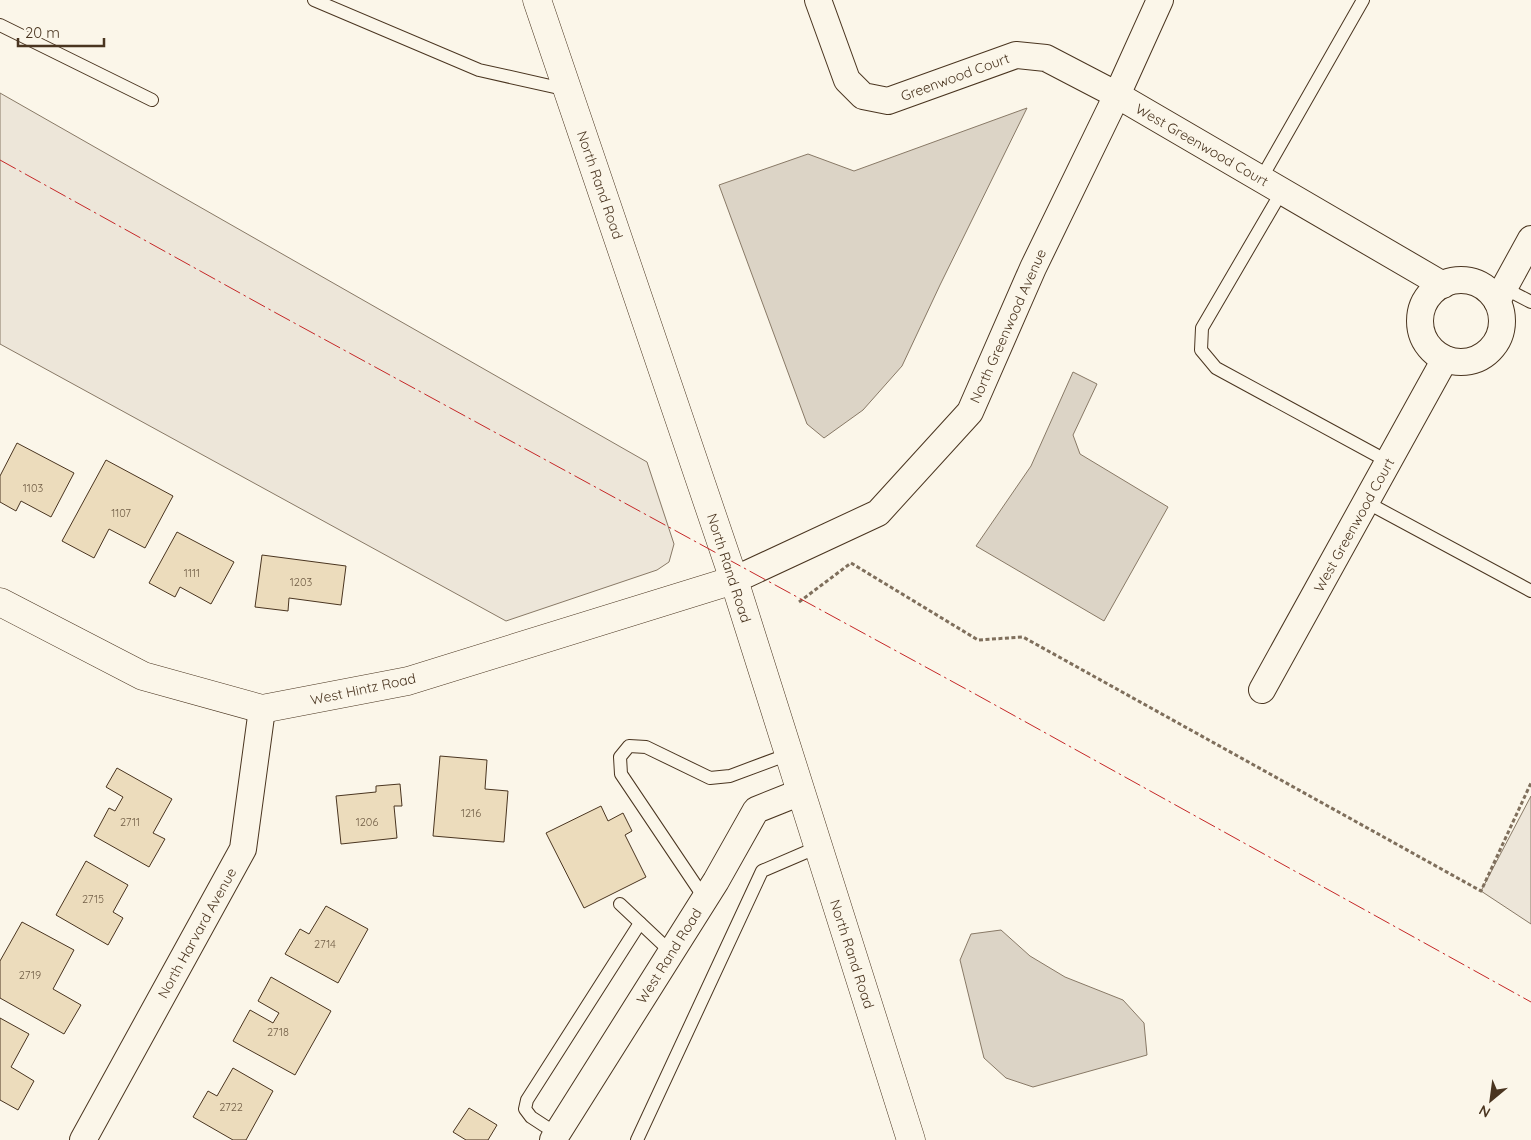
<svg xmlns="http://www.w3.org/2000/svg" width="1531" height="1140" viewBox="0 0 1531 1140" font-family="Quicksand,sans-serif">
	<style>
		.green { fill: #ede6d9; stroke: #887966 }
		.water { fill: #dcd4c6; stroke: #887966 }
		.building { fill: #ecdcbc; stroke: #4a3520 }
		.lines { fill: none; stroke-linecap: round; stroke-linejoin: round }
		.service-casing { stroke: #4a3520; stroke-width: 14 }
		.minor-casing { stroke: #4a3520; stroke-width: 28 }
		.tertiary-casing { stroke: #4a3520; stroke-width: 29 }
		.primary-casing { stroke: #4a3520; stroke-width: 29 }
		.path { stroke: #7f6f5c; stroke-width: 3; stroke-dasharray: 4 2.5; stroke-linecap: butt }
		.service { stroke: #fbf6e9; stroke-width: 12 }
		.minor { stroke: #fbf6e9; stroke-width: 26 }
		.tertiary { stroke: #fbf6e9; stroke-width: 28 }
		.primary { stroke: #fbf6e9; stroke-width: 28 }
		.power { stroke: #c62828; stroke-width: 1; stroke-dasharray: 18 4 2.5 4; stroke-linecap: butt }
		.labels { text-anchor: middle; stroke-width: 4; stroke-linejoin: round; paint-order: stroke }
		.number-label { font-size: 11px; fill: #725f47 }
		.street-label { font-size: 14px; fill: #4a3520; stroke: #fbf6e9 }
	</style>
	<rect width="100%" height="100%" fill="#fbf6e9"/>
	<g class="green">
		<polygon points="0,93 647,462 674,544 669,562 657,570 506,621 0,344"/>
		<polygon points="1531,796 1531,924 1481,891"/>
	</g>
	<g class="water">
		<polygon points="1027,108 940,285 902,366 863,410 824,438 807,424 719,185 808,154 854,171"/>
		<polygon points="1073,372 1097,384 1073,435 1080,454 1168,507 1104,621 976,546 1031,466"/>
		<polygon points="1001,930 1030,956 1065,977 1123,1000 1144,1023 1147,1055 1033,1087 1006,1078 984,1058 960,960 971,934"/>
	</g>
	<g class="building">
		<polygon points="17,443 74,473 51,517 21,501 16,511 0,502 0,476"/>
		<polygon points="106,460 173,496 145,548 109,529 94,558 62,541"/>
		<polygon points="177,532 234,562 211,604 180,587 175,597 149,583"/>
		<polygon points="262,555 346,566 341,605 289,598 288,611 255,607"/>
		<polygon points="440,756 487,760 485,789 508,791 504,842 433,836"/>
		<polygon points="117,768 172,799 153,833 165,839 149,867 94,836 109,808 115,811 123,797 106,787"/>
		<polygon points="400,784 402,806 394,806 397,838 341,844 336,796 376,792 376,786"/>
		<polygon points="601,806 608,821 623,813 632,831 625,835 646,877 584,908 546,833"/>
		<polygon points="86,861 128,885 113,912 123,918 108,945 56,915"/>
		<polygon points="326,906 368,929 338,983 285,954 300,929 309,934"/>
		<polygon points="22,922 74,950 53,989 81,1005 64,1034 0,998 0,961"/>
		<polygon points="271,977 331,1011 295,1075 233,1041 250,1010 273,1023 279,1013 258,1001"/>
		<polygon points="0,1018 29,1034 11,1067 34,1081 18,1110 0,1100"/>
		<polygon points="233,1068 273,1091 246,1140 233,1140 193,1117 208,1091 217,1096"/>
		<polygon points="469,1108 497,1125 488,1140 466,1140 453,1132"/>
	</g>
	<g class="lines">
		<defs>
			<g id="service">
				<polyline points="314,0 479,70 568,90"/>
				<polyline points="0,25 152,100"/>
				<polyline points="1261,179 1363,0"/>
				<polyline points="1282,191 1202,328 1201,350 1216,368 1389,462"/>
				<polyline points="1504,288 1531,302"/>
				<polyline points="1366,502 1531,591"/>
				<polyline points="705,899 621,774 620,757 629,746 646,747 710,778 730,776 789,754"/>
				<polyline points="620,904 671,952"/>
				<polyline points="557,1134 531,1117 525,1109 527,1100 640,923"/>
				<polyline points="637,1140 762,871 818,847"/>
			</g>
			<g id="minor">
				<polyline points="818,0 847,80 863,96 888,101 1016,55 1046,58 1117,95 1443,285"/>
				<circle cx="1461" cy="321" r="41"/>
				<polyline points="1497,301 1531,239"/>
				<polyline points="734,580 878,513 970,412 1033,268 1117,95 1160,0"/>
				<polyline points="1262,690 1445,359"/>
				<polyline points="83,1140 243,849 262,709"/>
				<polyline points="553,1140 716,881 756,810 801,792"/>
			</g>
			<polyline id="tertiary" points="0,602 143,676 262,709 408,681 734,580"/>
			<polyline id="primary" points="537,0 734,580 911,1140"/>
		</defs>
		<use href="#service" class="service-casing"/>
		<use href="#minor" class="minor-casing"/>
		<use href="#tertiary" class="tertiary-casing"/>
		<use href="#primary" class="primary-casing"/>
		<polyline class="path" points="799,602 851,563 978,640 1023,637 1481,891 1531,783"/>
		<use href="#service" class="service"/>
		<use href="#minor" class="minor"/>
		<use href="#tertiary" class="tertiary"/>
		<use href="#primary" class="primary"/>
		<polyline class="power" points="0,160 276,313 977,695 1531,1002"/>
	</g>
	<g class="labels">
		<g class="number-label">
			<text x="33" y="492">1103</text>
			<text x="121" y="517">1107</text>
			<text x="192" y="577">1111</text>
			<text x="301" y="586">1203</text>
			<text x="471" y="817">1216</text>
			<text x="130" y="826">2711</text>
			<text x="367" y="826">1206</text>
			<text x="93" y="903">2715</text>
			<text x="325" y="948">2714</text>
			<text x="30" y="979">2719</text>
			<text x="278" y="1036">2718</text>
			<text x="231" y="1111">2722</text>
		</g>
		<g class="street-label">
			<text transform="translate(955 77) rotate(-20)" y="5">Greenwood Court</text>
			<text transform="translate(1202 145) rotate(30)" y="5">West Greenwood Court</text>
			<text transform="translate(600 185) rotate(71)" y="5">North Rand Road</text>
			<text transform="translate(1008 326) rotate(-66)" y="5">North Greenwood Avenue</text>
			<text transform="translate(1354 525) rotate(-61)" y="5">West Greenwood Court</text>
			<text transform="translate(729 568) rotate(72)" y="5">North Rand Road</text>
			<text transform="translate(363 689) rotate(-12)" y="5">West Hintz Road</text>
			<text transform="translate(197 933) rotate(-61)" y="5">North Harvard Avenue</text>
			<text transform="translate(852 954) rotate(72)" y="5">North Rand Road</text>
			<text transform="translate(669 956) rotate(-58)" y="5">West Rand Road</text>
		</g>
	</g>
	<g transform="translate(1491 1100) rotate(209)" stroke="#fbf6e9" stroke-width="4" paint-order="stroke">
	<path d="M0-4L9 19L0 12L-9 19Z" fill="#4a3520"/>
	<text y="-8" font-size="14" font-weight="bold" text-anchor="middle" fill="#4a3520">N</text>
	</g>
	<path d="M18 38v8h86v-8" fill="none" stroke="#4a3520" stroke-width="2.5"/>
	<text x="25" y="38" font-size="15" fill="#4a3520" stroke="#fbf6e9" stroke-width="4" paint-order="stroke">20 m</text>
</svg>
